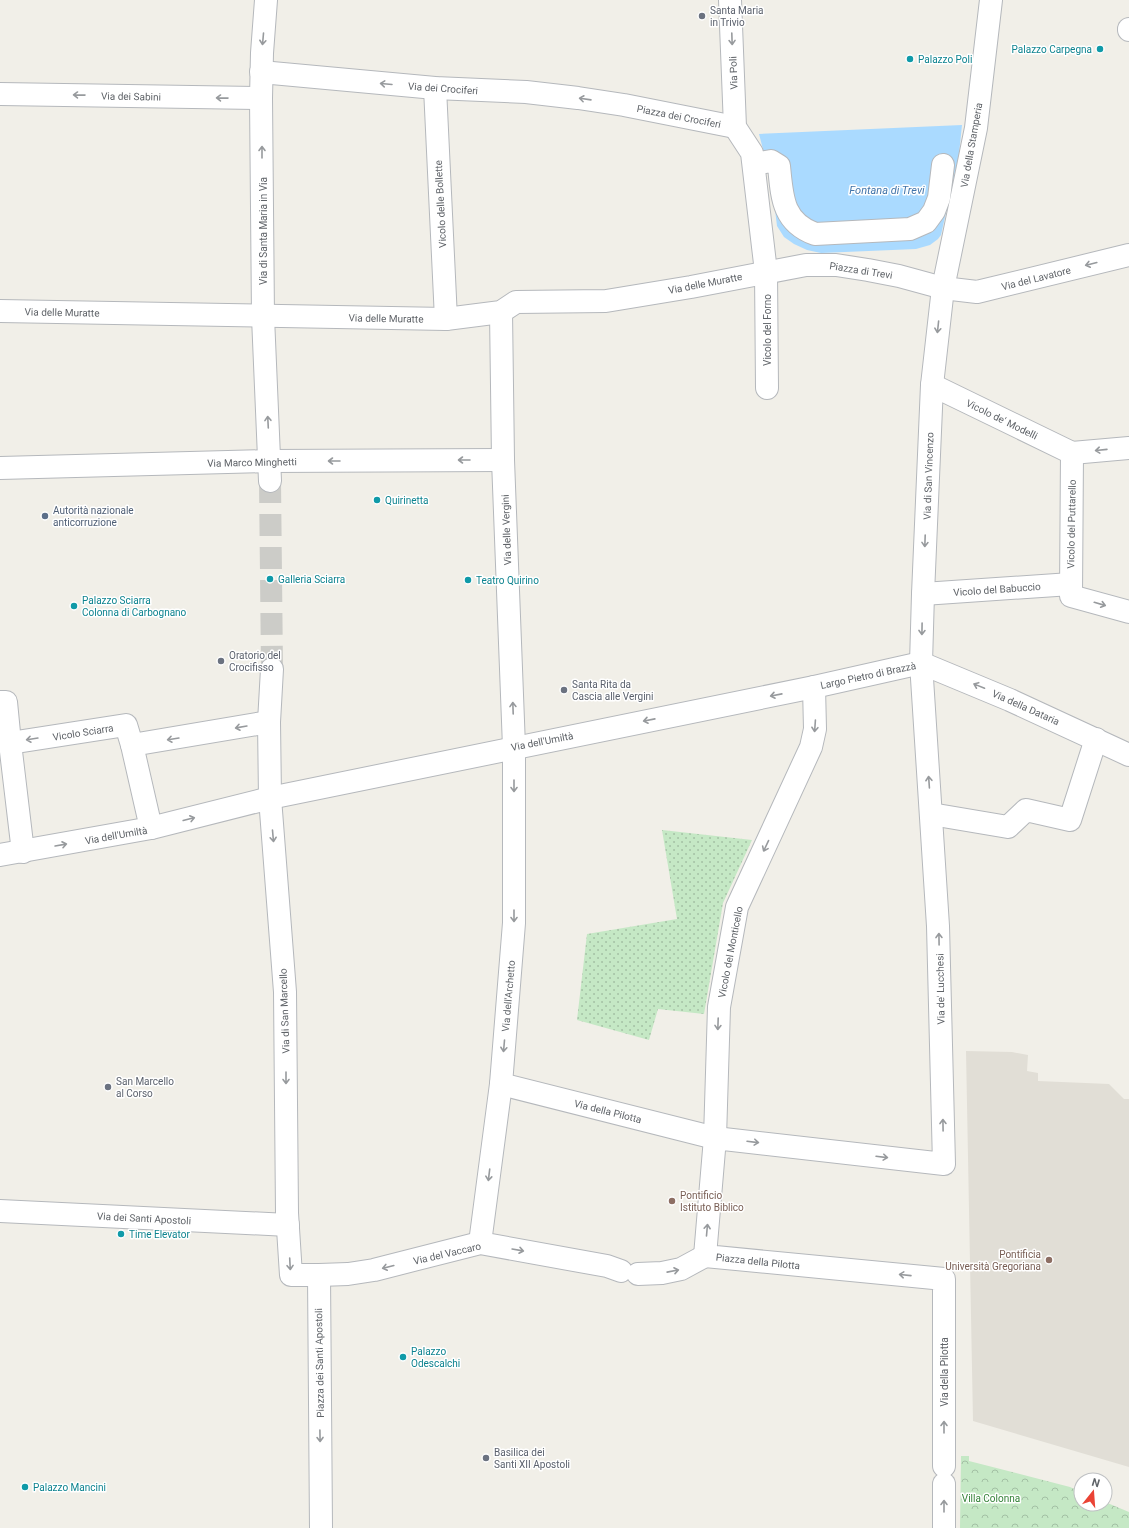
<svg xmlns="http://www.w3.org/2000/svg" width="1129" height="1528" viewBox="0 0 1129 1528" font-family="Roboto,sans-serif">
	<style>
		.education { fill: #e1ded6 }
		.grass { fill: url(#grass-dots) }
		.forest { fill: url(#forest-crowns) }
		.water { fill: #aadaff }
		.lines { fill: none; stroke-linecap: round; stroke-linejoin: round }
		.minor-tunnel { stroke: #ccccc8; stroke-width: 22; stroke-dasharray: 22 11; stroke-linecap: butt }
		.minor-casing { stroke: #b5b8bc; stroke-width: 24 }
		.minor { stroke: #fff; stroke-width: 22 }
		.oneway { stroke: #979a9d }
		.worship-dot { fill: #6b7280; stroke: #fff; stroke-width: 1.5 }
		.culture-dot { fill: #0f9aa8; stroke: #fff; stroke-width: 1.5 }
		.service-dot { fill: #5c6f8a; stroke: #fff; stroke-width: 1.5 }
		.education-dot { fill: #8d6e63; stroke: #fff; stroke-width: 1.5 }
		.labels { text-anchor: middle; stroke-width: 3; stroke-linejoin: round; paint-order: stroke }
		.worship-label { font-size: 10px; fill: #5b616d; stroke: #fff; text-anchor: start }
		.culture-label { font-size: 10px; fill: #0d838f; stroke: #fff; text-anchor: start }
		.street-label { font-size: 10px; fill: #5f6368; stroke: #fff }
		.service-label { font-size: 10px; fill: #4e5e75; stroke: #fff; text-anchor: start }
		.education-label { font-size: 10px; fill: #785e54; stroke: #fff; text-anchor: start }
		.park-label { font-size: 10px; fill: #348238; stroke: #fff }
		.water-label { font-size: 11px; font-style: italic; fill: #4174aa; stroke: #fff }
	</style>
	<defs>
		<pattern id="grass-dots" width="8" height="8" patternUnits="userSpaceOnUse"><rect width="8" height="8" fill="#c5e8c5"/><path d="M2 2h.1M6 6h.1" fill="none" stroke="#a3c0a4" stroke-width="1.8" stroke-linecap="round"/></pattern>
		<pattern id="forest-crowns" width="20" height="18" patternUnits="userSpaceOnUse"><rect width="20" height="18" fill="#c5e8c5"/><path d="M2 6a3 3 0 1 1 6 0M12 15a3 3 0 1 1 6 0" fill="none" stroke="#a3c0a4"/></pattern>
	</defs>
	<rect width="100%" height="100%" fill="#f1efe8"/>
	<polygon class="education" points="966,1051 1012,1052 1028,1055 1027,1071 1038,1073 1038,1081 1109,1084 1124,1099 1129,1099 1129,1467 973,1421"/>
	<polygon class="grass" points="662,830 752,840 723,903 704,1014 658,1009 649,1040 577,1020 587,934 677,919"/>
	<polygon class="forest" points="961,1456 969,1456 969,1461 1070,1487 1081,1492 1081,1504 1105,1504 1105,1502 1129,1512 1129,1528 960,1528"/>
	<polygon class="water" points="962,125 959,154 941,235 938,239 930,245 916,249 821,253 807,250 794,244 784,237 777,226 770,168 764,153 759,134"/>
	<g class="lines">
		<polyline class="minor-tunnel" points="270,481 272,669"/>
		<defs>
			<g id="minor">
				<polyline points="266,0 262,53 261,98 263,317 270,481"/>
				<polyline points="730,0 735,127 752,153 766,272 767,388"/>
				<polyline points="1129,29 1129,30"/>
				<polyline points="261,72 435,88 526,92 578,98 624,105 735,127"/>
				<polyline points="435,88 446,319"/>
				<polyline points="0,94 261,98"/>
				<path d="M 754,164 L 771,161 L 779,166 C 782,196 782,222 815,234 L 910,229 L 926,222 L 934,211 L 939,198 L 943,165"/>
				<polyline points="0,311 446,319 501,312 516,302 606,301 691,287 806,265 836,265 868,270 899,276 943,288 977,292 1129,255"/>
				<polyline points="932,385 1072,453"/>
				<polyline points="1072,453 1071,596 1129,612"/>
				<polyline points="1072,453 1129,448"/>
				<polyline points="0,468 270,461 503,460"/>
				<polyline points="923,594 1071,584"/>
				<polyline points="921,663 1010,700 1129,755"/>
				<polyline points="272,669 269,722 270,798 285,992 287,1213 291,1275 319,1275 321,1528"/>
				<polyline points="0,702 6,702 10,743"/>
				<polyline points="132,745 151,828"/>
				<polyline points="931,814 1008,827 1026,810 1070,820 1096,739"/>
				<polyline points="23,852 10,743 126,725 132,745 269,722"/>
				<polyline points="0,855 151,828 270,798 814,687 921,663"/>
				<polyline points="501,1084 715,1138 719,1007 737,907 811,747 815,729 814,687"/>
				<polyline points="0,1211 288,1225"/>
				<polyline points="480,1243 501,1084 514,923 514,747 503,460 501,312"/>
				<polyline points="638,1274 662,1273 681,1269 705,1256"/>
				<polyline points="319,1275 348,1274 374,1270 480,1243 607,1266 621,1271"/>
				<polyline points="944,1466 944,1279 705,1256 715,1138 944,1164 938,926 921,663 923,594 932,385 943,288 976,128 991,0"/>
				<polyline points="944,1528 944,1484"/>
			</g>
		</defs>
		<use href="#minor" class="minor-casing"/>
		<use href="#minor" class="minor"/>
	</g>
	<defs><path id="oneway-shaft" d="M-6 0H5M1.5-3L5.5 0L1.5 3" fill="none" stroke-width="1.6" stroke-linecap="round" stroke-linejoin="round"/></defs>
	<g class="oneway">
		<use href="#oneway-shaft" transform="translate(263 39) rotate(95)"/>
		<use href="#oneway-shaft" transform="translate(732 39) rotate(88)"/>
		<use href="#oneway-shaft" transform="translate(386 84) rotate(-175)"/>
		<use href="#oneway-shaft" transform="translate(79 95) rotate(-179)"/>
		<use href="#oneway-shaft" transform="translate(222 98) rotate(-179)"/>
		<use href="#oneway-shaft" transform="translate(585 99) rotate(-172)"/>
		<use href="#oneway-shaft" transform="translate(262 152) rotate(-90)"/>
		<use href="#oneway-shaft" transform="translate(1091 264) rotate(166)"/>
		<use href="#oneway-shaft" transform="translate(938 327) rotate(96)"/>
		<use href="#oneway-shaft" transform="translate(268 422) rotate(-93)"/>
		<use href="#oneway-shaft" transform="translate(1101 450) rotate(174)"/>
		<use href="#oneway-shaft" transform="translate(464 460) rotate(180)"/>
		<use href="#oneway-shaft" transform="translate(334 461) rotate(180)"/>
		<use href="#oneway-shaft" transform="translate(925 541) rotate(92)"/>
		<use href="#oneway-shaft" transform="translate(1100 604) rotate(16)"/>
		<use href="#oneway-shaft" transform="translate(922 629) rotate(91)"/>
		<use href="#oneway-shaft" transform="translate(979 686) rotate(-158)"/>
		<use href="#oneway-shaft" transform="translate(776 695) rotate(169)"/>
		<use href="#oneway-shaft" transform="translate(513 708) rotate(-92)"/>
		<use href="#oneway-shaft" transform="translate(649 720) rotate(169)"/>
		<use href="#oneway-shaft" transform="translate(815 726) rotate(94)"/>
		<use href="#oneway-shaft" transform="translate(241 727) rotate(170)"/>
		<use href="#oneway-shaft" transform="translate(32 739) rotate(171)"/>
		<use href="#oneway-shaft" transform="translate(173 739) rotate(171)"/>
		<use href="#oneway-shaft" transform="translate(929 782) rotate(-94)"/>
		<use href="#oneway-shaft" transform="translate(514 786) rotate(90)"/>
		<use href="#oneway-shaft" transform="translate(189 819) rotate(-14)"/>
		<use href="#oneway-shaft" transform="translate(273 836) rotate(85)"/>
		<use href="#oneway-shaft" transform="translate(61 845) rotate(-10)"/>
		<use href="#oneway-shaft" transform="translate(766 846) rotate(115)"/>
		<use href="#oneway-shaft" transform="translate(514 916) rotate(90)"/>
		<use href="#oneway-shaft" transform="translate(939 939) rotate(-91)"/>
		<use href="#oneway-shaft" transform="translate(718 1024) rotate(92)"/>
		<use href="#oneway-shaft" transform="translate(504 1046) rotate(95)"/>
		<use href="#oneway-shaft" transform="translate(286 1078) rotate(90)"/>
		<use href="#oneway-shaft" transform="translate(943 1125) rotate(-91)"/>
		<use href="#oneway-shaft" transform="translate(753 1142) rotate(7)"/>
		<use href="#oneway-shaft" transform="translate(882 1157) rotate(7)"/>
		<use href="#oneway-shaft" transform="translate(489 1175) rotate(97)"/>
		<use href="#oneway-shaft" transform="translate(707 1230) rotate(-85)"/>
		<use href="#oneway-shaft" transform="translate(518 1250) rotate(10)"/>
		<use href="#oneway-shaft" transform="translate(290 1264) rotate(87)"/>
		<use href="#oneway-shaft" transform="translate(388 1267) rotate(166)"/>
		<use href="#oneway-shaft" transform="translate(673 1271) rotate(-11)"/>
		<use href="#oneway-shaft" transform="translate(905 1275) rotate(-174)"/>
		<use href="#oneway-shaft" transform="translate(944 1427) rotate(-90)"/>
		<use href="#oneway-shaft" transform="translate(320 1436) rotate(89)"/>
		<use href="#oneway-shaft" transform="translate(944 1506) rotate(-90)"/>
	</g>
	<g class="worship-dot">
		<circle cx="702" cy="16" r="4"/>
		<circle cx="221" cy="661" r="4"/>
		<circle cx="564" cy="690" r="4"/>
		<circle cx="108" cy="1087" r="4"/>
		<circle cx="486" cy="1458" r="4"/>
	</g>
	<g class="culture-dot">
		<circle cx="1100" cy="49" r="4"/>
		<circle cx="910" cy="59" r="4"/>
		<circle cx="377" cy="500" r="4"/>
		<circle cx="270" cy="579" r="4"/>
		<circle cx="468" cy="580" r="4"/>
		<circle cx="74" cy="606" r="4"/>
		<circle cx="121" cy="1234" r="4"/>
		<circle cx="403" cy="1357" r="4"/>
		<circle cx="25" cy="1487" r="4"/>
	</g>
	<circle class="service-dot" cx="45" cy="516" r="4"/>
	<g class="education-dot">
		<circle cx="672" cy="1201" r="4"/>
		<circle cx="1049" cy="1260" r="4"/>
	</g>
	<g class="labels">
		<g class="worship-label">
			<text x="710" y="14">Santa Maria<tspan x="710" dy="12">in Trivio</tspan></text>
			<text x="229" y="659">Oratorio del<tspan x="229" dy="12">Crocifisso</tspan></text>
			<text x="572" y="688">Santa Rita da<tspan x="572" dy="12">Cascia alle Vergini</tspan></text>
			<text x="116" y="1085">San Marcello<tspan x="116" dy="12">al Corso</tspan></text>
			<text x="494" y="1456">Basilica dei<tspan x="494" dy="12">Santi XII Apostoli</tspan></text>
		</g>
		<g class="culture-label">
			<text x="1092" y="53" text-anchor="end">Palazzo Carpegna</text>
			<text x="918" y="63">Palazzo Poli</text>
			<text x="385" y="504">Quirinetta</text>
			<text x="278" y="583">Galleria Sciarra</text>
			<text x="476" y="584">Teatro Quirino</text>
			<text x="82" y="604">Palazzo Sciarra<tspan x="82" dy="12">Colonna di Carbognano</tspan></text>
			<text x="129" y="1238">Time Elevator</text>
			<text x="411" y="1355">Palazzo<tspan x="411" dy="12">Odescalchi</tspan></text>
			<text x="33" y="1491">Palazzo Mancini</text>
		</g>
		<g class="street-label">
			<text transform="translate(733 73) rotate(-92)" y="4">Via Poli</text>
			<text transform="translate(443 88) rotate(4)" y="4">Via dei Crociferi</text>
			<text transform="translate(131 96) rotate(1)" y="4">Via dei Sabini</text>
			<text transform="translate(679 116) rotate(11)" y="4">Piazza dei Crociferi</text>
			<text transform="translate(971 145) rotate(-80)" y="4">Via della Stamperia</text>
			<text transform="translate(440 204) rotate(-93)" y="4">Vicolo delle Bollette</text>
			<text transform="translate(263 231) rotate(-90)" y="4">Via di Santa Maria in Via</text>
			<text transform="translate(861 270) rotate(9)" y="4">Piazza di Trevi</text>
			<text transform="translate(1036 278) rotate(-14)" y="4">Via del Lavatore</text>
			<text transform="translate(705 283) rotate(-11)" y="4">Via delle Muratte</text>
			<text transform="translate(62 312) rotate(1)" y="4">Via delle Muratte</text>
			<text transform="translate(386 318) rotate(1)" y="4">Via delle Muratte</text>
			<text transform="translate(767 330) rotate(-90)" y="4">Vicolo del Forno</text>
			<text transform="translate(1002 419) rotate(26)" y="4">Vicolo de' Modelli</text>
			<text transform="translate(252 462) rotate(-1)" y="4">Via Marco Minghetti</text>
			<text transform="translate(928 476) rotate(-88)" y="4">Via di San Vincenzo</text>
			<text transform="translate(1071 524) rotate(-89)" y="4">Vicolo del Puttarello</text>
			<text transform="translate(506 530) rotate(-92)" y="4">Via delle Vergini</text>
			<text transform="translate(997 589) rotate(-4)" y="4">Vicolo del Babuccio</text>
			<text transform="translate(868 675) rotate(-12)" y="4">Largo Pietro di Brazzà</text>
			<text transform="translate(1026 707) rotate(24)" y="4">Via della Dataria</text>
			<text transform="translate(83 732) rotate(-9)" y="4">Vicolo Sciarra</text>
			<text transform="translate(542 741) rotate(-11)" y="4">Via dell'Umiltà</text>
			<text transform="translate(116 835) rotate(-10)" y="4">Via dell'Umiltà</text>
			<text transform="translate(730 952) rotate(-79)" y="4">Vicolo del Monticello</text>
			<text transform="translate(940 989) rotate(-91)" y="4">Via de' Lucchesi</text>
			<text transform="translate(508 996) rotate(-85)" y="4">Via dell'Archetto</text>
			<text transform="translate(284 1011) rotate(-92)" y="4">Via di San Marcello</text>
			<text transform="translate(608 1111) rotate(14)" y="4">Via della Pilotta</text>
			<text transform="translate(144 1218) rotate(3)" y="4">Via dei Santi Apostoli</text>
			<text transform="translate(447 1253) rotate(-13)" y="4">Via del Vaccaro</text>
			<text transform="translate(758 1261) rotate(6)" y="4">Piazza della Pilotta</text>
			<text transform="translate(319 1363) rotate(-91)" y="4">Piazza dei Santi Apostoli</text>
			<text transform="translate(944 1372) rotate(-90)" y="4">Via della Pilotta</text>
		</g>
		<g class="service-label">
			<text x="53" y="514">Autorità nazionale<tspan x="53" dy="12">anticorruzione</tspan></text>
		</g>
		<g class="education-label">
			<text x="680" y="1199">Pontificio<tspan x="680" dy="12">Istituto Biblico</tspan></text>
			<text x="1041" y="1258" text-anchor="end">Pontificia<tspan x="1041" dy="12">Università Gregoriana</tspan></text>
		</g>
		<g class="park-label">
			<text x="991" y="1502">Villa Colonna</text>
		</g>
		<g class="water-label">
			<text x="887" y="194">Fontana di Trevi</text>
		</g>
	</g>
	<g transform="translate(1093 1492) rotate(17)"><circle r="19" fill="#ffffff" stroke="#bfc1c3"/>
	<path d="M0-3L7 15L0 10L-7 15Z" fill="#ea4335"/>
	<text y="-6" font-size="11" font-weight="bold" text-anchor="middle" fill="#5f6368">N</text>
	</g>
</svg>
